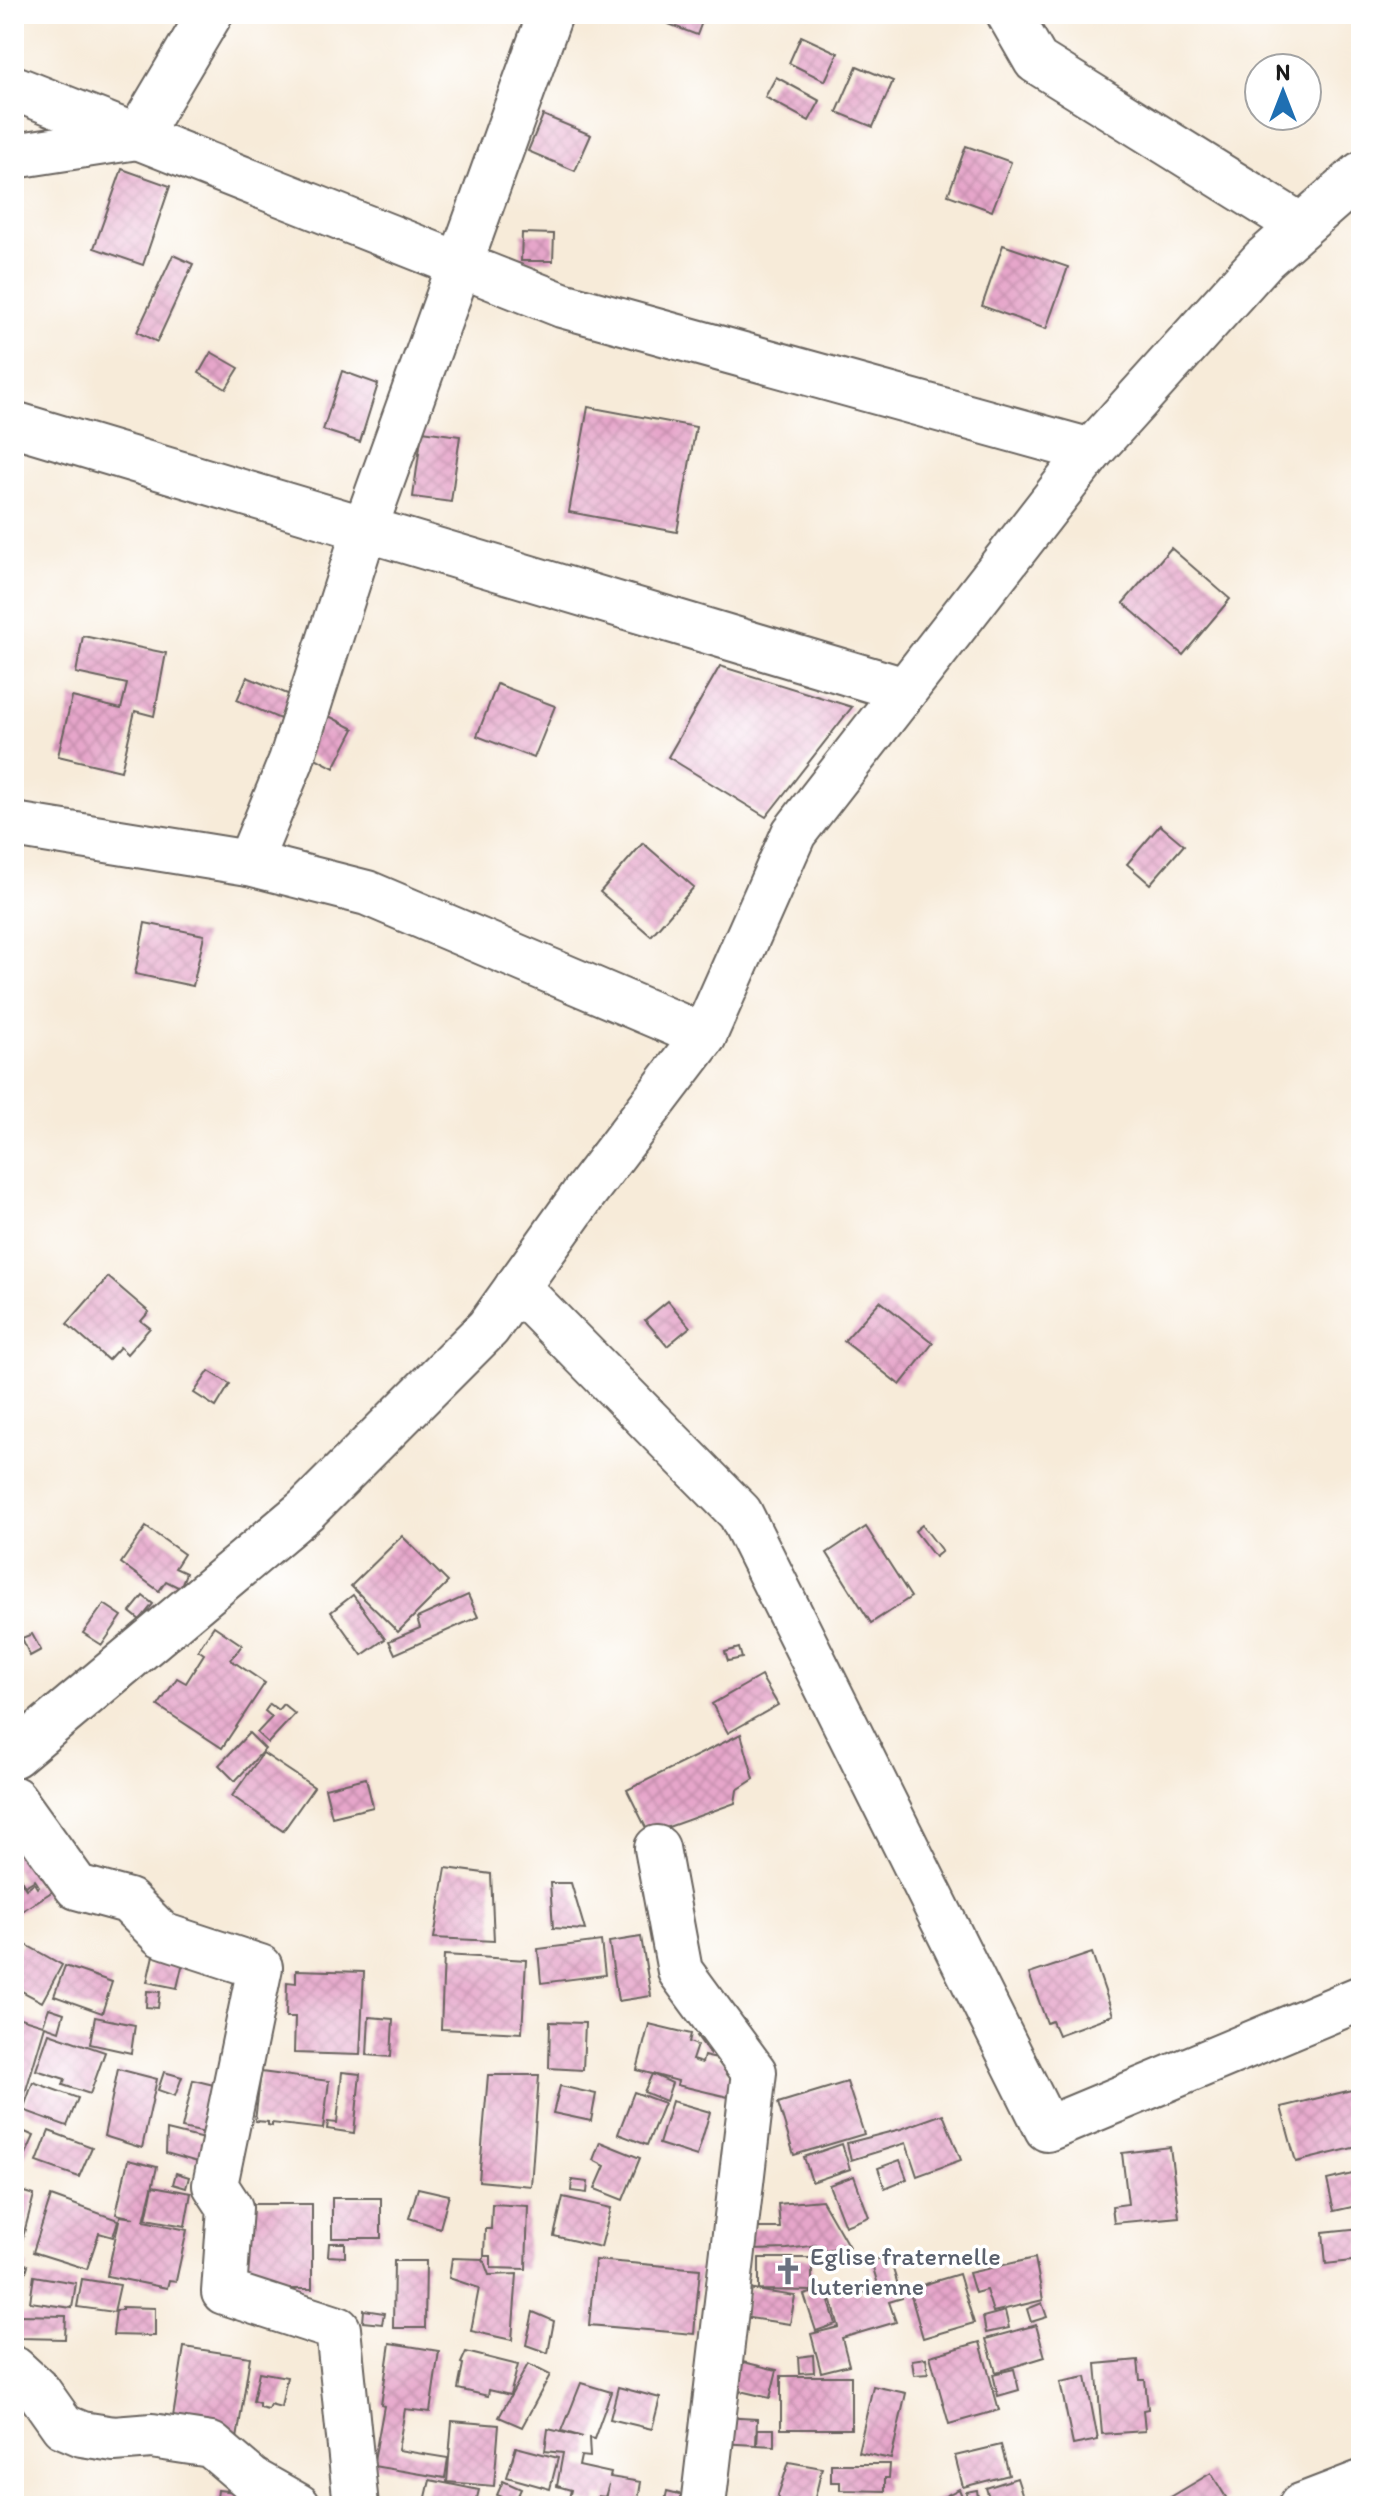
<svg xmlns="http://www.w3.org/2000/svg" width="1375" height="2520" viewBox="0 0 1375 2520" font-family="Itim,sans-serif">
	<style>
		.building { fill: url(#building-cross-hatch) }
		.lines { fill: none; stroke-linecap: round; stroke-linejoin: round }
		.minor-casing { stroke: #69645e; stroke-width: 48 }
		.tertiary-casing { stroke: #69645e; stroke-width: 48 }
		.minor { stroke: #fff; stroke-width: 44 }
		.tertiary { stroke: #fff; stroke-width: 44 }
		.labels { text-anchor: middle; stroke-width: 7; stroke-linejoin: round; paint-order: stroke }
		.worship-label { font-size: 26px; fill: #5b616d; stroke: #fff; text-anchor: start }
	</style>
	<defs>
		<pattern id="building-cross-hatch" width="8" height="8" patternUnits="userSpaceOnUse" patternTransform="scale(2)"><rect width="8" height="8" fill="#e6a6ca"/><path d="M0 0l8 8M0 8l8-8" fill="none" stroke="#c58ead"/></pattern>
	</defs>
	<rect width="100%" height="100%" fill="#fff"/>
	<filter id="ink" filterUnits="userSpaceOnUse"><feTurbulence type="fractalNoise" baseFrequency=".0125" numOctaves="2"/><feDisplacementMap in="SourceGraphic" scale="16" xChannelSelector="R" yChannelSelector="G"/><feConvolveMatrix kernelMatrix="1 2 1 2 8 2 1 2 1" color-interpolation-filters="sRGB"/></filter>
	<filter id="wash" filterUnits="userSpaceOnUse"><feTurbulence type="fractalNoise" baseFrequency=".006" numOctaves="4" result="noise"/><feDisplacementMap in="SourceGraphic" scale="32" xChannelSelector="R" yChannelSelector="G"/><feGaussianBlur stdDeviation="1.8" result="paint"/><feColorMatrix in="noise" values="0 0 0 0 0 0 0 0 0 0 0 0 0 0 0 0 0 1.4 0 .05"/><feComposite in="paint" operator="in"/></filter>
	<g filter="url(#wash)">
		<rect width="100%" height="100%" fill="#f7ebd9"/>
		<g id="blocks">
			<g class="building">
				<polygon points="643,14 705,14 697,35"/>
				<polygon points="801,36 838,53 825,81 789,63"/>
				<polygon points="857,66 893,81 873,127 837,112"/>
				<polygon points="776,77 820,101 809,121 765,97"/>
				<polygon points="543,115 591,135 575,171 528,151"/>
				<polygon points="966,146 1011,162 992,211 948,195"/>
				<polygon points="122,169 170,186 143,265 94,248"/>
				<polygon points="522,233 554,234 553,261 521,261"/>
				<polygon points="1003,245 1068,267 1046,329 982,306"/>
				<polygon points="173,255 193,264 157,342 137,332"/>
				<polygon points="211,352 239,368 226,389 199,373"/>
				<polygon points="342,371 378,384 360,442 323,430"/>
				<polygon points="588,407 696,427 677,532 569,512"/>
				<polygon points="422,431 460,436 451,502 413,497"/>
				<polygon points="1171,548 1230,599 1183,655 1123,603"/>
				<polygon points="83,636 166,653 154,716 135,711 121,771 58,756 72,697 121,709 127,684 76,673"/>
				<polygon points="720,666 852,707 766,817 668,757"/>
				<polygon points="247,677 290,695 280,719 237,700"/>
				<polygon points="497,684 555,706 534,758 477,736"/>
				<polygon points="325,714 354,729 334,768 306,753"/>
				<polygon points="1160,825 1184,845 1150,884 1127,864"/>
				<polygon points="643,843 694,887 651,936 600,892"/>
				<polygon points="145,923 204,935 193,986 135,974"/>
				<polygon points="108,1277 149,1312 141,1321 150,1328 127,1354 120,1347 108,1360 67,1324"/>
				<polygon points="668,1301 690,1327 667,1346 645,1320"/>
				<polygon points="880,1301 933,1343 900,1385 844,1341"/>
				<polygon points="209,1371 230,1384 216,1407 194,1393"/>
				<polygon points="922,1525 942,1551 935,1557 915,1531"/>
				<polygon points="146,1527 184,1554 175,1568 186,1573 180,1588 166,1581 159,1591 121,1563"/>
				<polygon points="866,1527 911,1597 871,1623 827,1553"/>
				<polygon points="402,1536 448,1582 398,1632 351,1586"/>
				<polygon points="353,1595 385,1639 362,1655 331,1612"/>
				<polygon points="468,1595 478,1617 395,1654 389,1641 420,1628 417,1618"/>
				<polygon points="143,1596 153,1604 140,1620 130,1612"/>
				<polygon points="104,1604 122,1616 102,1645 83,1633"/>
				<polygon points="214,1626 242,1645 231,1660 265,1683 222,1748 158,1706 177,1678 186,1683 204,1654 198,1650"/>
				<polygon points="32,1634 41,1650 30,1656 22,1638"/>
				<polygon points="739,1648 742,1658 728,1661 725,1652"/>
				<polygon points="761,1676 778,1705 728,1733 712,1704"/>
				<polygon points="270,1704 278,1710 283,1704 295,1714 268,1743 257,1733 272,1717 265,1711"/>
				<polygon points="249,1733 265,1749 235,1781 219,1765"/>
				<polygon points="741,1734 754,1779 737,1790 735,1803 649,1834 627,1790"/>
				<polygon points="263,1753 314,1787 283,1831 232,1796"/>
				<polygon points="366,1778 373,1807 332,1817 325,1788"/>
				<polygon points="14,1814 61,1886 14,1916 14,1884 20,1880 26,1889 34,1883 37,1888 39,1886 35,1880 25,1886 14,1867"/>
				<polygon points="446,1868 491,1874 494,1941 434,1938"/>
				<polygon points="550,1883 571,1883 585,1930 553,1928"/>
				<polygon points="641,1937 651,1996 618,2001 609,1942"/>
				<polygon points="601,1941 605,1975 541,1983 538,1949"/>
				<polygon points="23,1943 62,1965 42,2002 14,1987 14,1959"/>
				<polygon points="154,1951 184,1958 177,1988 147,1982"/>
				<polygon points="1092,1953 1113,2015 1058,2035 1052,2021 1047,2023 1029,1974"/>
				<polygon points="444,1955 526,1960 522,2033 441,2029"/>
				<polygon points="65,1966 112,1982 102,2013 54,1996"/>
				<polygon points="296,1970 364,1972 360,2055 294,2053 295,2017 286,2017 287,1982 296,1983"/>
				<polygon points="147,1991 160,1992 158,2008 146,2007"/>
				<polygon points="49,2008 64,2013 59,2031 45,2026 21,2107 14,2105 14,2016 43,2025"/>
				<polygon points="95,2017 135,2025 131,2053 90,2044"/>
				<polygon points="369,2017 393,2019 391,2057 367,2055"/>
				<polygon points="550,2022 585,2023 583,2070 549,2068"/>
				<polygon points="649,2024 691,2034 689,2042 697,2045 692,2060 702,2063 704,2056 729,2062 726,2074 743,2077 737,2099 677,2085 678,2081 637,2070"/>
				<polygon points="710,2027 723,2044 710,2054 697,2036"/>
				<polygon points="49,2033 105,2052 90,2094 63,2085 65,2079 36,2070"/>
				<polygon points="118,2069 157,2079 142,2148 104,2136"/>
				<polygon points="164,2072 182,2077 175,2096 158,2090"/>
				<polygon points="261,2072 329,2081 323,2129 272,2123 272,2126 268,2125 268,2122 255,2121"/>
				<polygon points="342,2072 360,2074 354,2133 327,2129 328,2122 337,2123"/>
				<polygon points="652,2074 672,2083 666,2101 644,2092"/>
				<polygon points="488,2075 539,2075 531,2186 479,2181"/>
				<polygon points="193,2080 226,2088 215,2135 182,2128"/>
				<polygon points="33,2082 78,2098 67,2126 23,2110"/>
				<polygon points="847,2082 864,2134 794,2155 778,2103"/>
				<polygon points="560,2086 596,2094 591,2121 553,2113"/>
				<polygon points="1360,2088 1361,2146 1296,2162 1281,2107"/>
				<polygon points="634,2092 664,2103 647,2145 618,2134"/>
				<polygon points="672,2101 710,2112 697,2156 659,2144"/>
				<polygon points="943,2114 961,2160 917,2176 906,2143 851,2160 847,2143 901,2129"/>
				<polygon points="14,2127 34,2136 14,2181"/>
				<polygon points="167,2130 212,2141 208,2165 166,2153"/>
				<polygon points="49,2131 92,2147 79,2177 37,2162"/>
				<polygon points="600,2142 640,2158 623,2200 595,2189 605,2166 593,2160"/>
				<polygon points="842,2144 850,2169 812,2182 804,2157"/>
				<polygon points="1170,2147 1179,2217 1114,2223 1112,2206 1128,2204 1122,2153"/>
				<polygon points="128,2160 157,2167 144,2221 187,2230 176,2281 169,2280 167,2288 107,2276 120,2216 134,2218 116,2214"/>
				<polygon points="900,2160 907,2179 885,2188 878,2168"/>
				<polygon points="1361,2172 1361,2205 1334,2211 1327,2180"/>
				<polygon points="176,2173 189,2177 186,2188 173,2184"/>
				<polygon points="854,2176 869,2217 845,2226 829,2185"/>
				<polygon points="572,2180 588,2182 587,2193 571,2191"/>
				<polygon points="153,2186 191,2193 185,2226 146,2219"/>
				<polygon points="418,2188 449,2195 440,2228 409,2218"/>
				<polygon points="14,2189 34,2195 20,2248 14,2247"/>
				<polygon points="51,2196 118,2220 113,2237 99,2233 87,2269 33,2252"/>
				<polygon points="563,2197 611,2208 601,2247 554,2236"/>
				<rect x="332" y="2198" width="49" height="40"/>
				<polygon points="822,2200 849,2247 819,2252 818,2245 787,2249 750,2250 750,2228 780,2228 778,2204"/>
				<polygon points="246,2204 312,2204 312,2289 245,2289"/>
				<polygon points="492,2204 528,2206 526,2269 491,2268 491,2256 484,2256 485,2229 491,2229"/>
				<polygon points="1361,2228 1361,2260 1326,2264 1323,2232"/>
				<polygon points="329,2243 345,2243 345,2257 328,2256"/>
				<polygon points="889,2256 902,2298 889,2302 896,2322 842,2338 849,2365 821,2372 811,2334 839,2327 830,2295 856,2285 860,2294 879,2288 871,2261"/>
				<polygon points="452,2258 483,2259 489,2275 517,2274 512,2340 471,2331 479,2288 449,2278"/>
				<polygon points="759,2258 812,2258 812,2291 759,2290"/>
				<polygon points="1035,2258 1043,2300 993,2312 986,2290 975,2293 969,2273"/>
				<polygon points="595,2260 700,2269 694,2334 589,2325"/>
				<polygon points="14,2261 28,2265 15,2308 14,2308"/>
				<polygon points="394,2261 426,2261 425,2328 393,2328"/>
				<polygon points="959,2274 974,2323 923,2338 909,2289"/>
				<polygon points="34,2276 76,2283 72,2308 30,2302"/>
				<polygon points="82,2279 120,2285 114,2312 77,2307"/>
				<polygon points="748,2289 795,2296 790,2324 743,2317"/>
				<polygon points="825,2289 836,2324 816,2331 804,2295"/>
				<polygon points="1042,2303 1047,2317 1031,2322 1027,2309"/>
				<polygon points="122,2307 155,2308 155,2336 113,2335 116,2310 122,2310"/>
				<polygon points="364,2310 384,2313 382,2324 363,2322"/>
				<polygon points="1005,2311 1009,2328 986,2333 983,2317"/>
				<polygon points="533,2312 554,2321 548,2353 526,2345"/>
				<polygon points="20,2315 66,2316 65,2339 19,2338"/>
				<polygon points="1036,2325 1045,2357 996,2372 986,2339"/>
				<polygon points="980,2342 999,2410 949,2424 930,2356"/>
				<polygon points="390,2343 439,2351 430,2412 405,2409 398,2450 448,2458 445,2478 373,2466 384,2406 381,2405"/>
				<polygon points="184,2347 250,2357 237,2439 171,2430"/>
				<polygon points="466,2352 518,2365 510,2395 489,2390 488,2396 458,2389 463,2364 461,2363"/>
				<polygon points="813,2355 814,2372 799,2373 798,2357"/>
				<polygon points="926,2358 928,2374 914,2375 912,2360"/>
				<polygon points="734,2360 777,2370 770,2398 727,2388"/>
				<polygon points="1138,2360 1140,2380 1145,2380 1148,2409 1143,2410 1145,2431 1102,2434 1096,2364"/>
				<polygon points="528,2364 550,2375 522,2427 499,2417"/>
				<polygon points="1014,2369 1019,2390 998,2396 993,2374"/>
				<polygon points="259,2372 287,2377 281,2407 270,2404 268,2409 259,2407 259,2403 253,2401"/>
				<rect x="781" y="2376" width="70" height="53"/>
				<polygon points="1086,2377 1098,2440 1073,2445 1060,2382"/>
				<polygon points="581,2383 611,2392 594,2439 589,2438 590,2457 581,2456 579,2466 611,2473 610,2477 641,2482 637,2506 605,2506 609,2484 605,2497 598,2496 596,2504 569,2498 571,2490 557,2486 563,2453 545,2451 548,2429 583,2437 562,2431"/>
				<polygon points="873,2386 906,2393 891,2459 858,2452"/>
				<polygon points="618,2387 660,2398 652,2429 610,2419"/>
				<polygon points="721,2417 757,2419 756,2445 719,2443"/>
				<polygon points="452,2421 499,2425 494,2486 447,2482"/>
				<polygon points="758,2429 774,2429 774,2446 757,2445"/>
				<polygon points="1001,2445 1009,2475 963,2487 955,2456"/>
				<polygon points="516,2447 558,2458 550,2489 507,2477"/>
				<polygon points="789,2462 822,2468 813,2506 777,2506 778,2495"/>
				<polygon points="831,2464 890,2464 889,2478 885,2478 885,2491 840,2490 840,2482 831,2482"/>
				<polygon points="1211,2473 1227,2499 1215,2506 1174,2506 1169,2498"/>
				<polygon points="1017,2478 1026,2506 992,2506 986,2488"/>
				<polygon points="430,2480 479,2490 475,2506 424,2506"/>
				<polygon points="503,2481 521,2489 515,2502 497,2495"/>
				<polygon points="959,2489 964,2501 958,2504 959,2506 932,2506 931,2503"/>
				<polygon points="218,2490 261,2495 259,2506 216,2506"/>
				<polygon points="977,2490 979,2506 968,2506 966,2492"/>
				<polygon points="667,2491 683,2495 681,2506 664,2506"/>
			</g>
		</g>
	</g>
	<g filter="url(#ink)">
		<use href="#blocks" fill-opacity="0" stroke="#69645e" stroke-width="2"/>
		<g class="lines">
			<defs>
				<g id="minor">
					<polyline points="1009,14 1036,61 1301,226"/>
					<polyline points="14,88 562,305 1091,451"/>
					<polyline points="14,156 137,137 210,14"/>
					<polyline points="14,424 905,690"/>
					<polyline points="14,825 249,863 367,893 704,1036"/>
					<polyline points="249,863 291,761 365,528 550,14"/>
					<polyline points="517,1287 740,1513 1047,2129 1361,1998"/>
					<polyline points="14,1799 77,1887 128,1901 162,1935 260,1967 215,2185 230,2208 224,2292 338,2329 356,2506"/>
					<polyline points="657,1848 680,1971 754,2072 703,2506"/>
					<polyline points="14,2369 39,2392 63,2426 82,2434 114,2439 152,2436 211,2445 252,2480 298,2506"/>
					<polyline points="1301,2506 1361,2483"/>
				</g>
				<polyline id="tertiary" points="14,1755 306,1510 488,1328 583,1195 704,1036 794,833 1091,451 1264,259 1361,174"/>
			</defs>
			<use href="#minor" class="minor-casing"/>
			<use href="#tertiary" class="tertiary-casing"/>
			<use href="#minor" class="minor"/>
			<use href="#tertiary" class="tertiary"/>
		</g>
	</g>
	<defs>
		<symbol id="church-bare" viewBox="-9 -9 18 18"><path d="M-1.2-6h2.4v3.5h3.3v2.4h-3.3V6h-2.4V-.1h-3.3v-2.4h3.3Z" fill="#6b7280" stroke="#fff" stroke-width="2.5" paint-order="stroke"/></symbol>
	</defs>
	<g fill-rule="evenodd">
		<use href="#church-bare" x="768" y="2251" width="40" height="40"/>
	</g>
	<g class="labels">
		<g class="worship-label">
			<text x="810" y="2265">Eglise fraternelle<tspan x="810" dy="30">luterienne</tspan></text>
		</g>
	</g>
	<rect width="1375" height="2520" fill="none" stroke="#fff" stroke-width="48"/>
	<g transform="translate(1283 92)"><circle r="38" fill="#ffffff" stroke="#a4a4a4" stroke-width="2"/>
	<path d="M0-6L14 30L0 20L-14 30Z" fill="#1f6fb2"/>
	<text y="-12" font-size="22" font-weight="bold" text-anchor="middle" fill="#1c1c1c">N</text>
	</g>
</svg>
